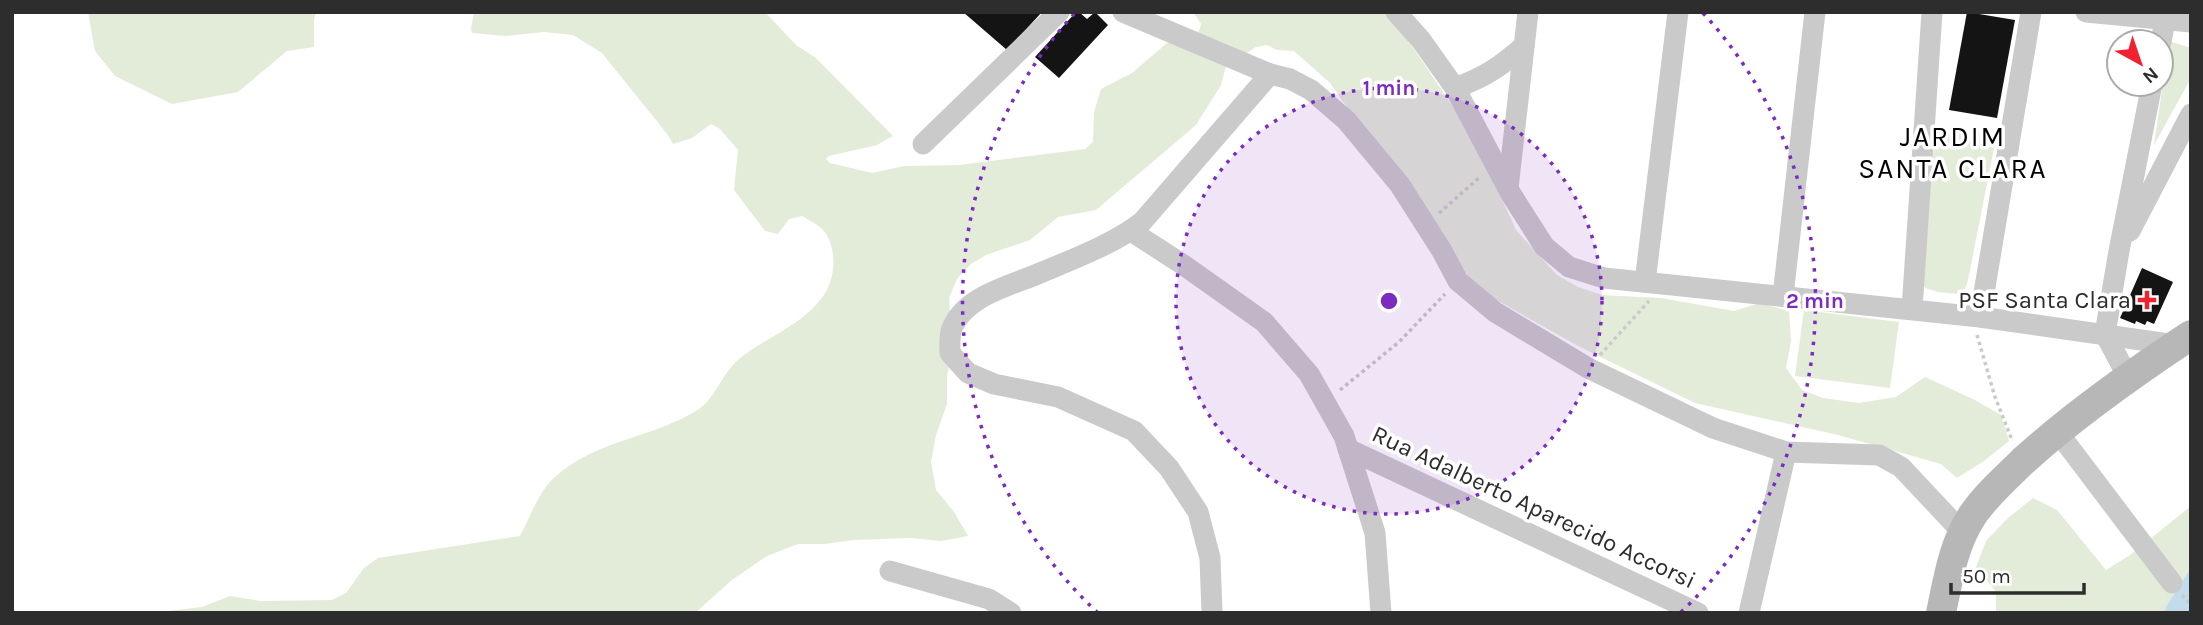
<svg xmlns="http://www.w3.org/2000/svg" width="2203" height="625" viewBox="0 0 2203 625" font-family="Karla,sans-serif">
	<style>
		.green { fill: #e3ecd9 }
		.water { fill: #c3dced }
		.building { fill: #141414 }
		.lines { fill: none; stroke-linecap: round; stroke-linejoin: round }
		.path { stroke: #cacaca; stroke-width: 3.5; stroke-dasharray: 3.5 3.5; stroke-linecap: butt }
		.street { stroke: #cacaca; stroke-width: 21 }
		.secondary { stroke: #b7b7b7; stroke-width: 30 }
		.ring { fill: none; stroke: #7b2cbf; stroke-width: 3.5; stroke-dasharray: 3.5 7 }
		.poi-dot { fill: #f0222f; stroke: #fff; stroke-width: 2.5 }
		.labels { text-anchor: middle; stroke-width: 7; stroke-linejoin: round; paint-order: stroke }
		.poi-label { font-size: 24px; fill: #2d2d2d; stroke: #fff; text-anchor: end }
		.street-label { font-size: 24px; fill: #2d2d2d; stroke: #fff }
		.quarter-label { font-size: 28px; letter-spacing: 2px; fill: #000; stroke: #fff }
		.centre { fill: #7b2cbf; stroke: #fff; stroke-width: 3.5 }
		.ring-label { font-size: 21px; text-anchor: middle; font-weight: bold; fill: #7b2cbf; stroke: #fff; stroke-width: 7; stroke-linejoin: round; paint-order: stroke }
	</style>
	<rect width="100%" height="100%" fill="#fff"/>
	<g class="green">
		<polygon points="88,12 316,12 314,20 314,47 287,51 238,92 172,104 115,76 95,51"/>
		<path d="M 474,12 L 765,12 L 796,45 L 816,58 L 893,136 L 877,145 L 829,156 L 826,159 L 830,163 L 872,173 L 904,166 L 959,165 L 1085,149 L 1093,142 L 1094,112 L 1101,89 L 1132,73 L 1167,43 L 1199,31 L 1201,24 L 1193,12 L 1384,12 L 1412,46 L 1464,123 L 1478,147 L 1516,230 L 1557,275 L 1578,287 L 1602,295 L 1661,298 L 1734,311 L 1760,303 L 1789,311 L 1791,341 L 1786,368 L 1802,390 L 1823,398 L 1859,403 L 1896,397 L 1925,377 L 1975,400 L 2001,415 L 2009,441 L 1984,461 L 1957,478 L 1941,464 L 1838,435 L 1695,403 L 1578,346 L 1479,290 L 1437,235 L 1330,83 L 1294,51 L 1277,50 L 1267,45 L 1256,47 L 1226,66 L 1221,85 L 1196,125 L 1096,210 L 1058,217 L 1030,240 L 986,255 L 971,264 L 957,279 L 949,298 L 953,348 L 947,376 L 947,404 L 936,435 L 931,462 L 936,490 L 954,512 L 968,536 L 941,541 L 911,538 L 853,540 L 825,544 L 798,544 L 767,556 L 732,580 L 695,613 L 167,613 L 167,611 L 202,607 L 230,596 L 260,601 L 332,600 L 346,593 L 364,568 L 378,558 L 520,536 C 530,517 539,491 555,477 C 595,440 654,438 699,409 C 716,397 723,372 739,359 C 775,330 839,313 833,255 C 830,232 822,227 802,216 L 789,219 L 778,234 L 765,231 L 734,190 L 738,150 L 720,129 L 711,124 L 692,138 L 673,144 L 668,135 L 602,53 L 573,35 L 544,32 L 506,36 L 472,33 L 471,29 Z"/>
		<polygon points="2169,41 2191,48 2191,78 2154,145"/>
		<polygon points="1936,128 1997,133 1968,280 1965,289 1958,294 1938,292 1925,288 1920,275"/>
		<polygon points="1804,310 1899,322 1890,388 1795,376"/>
		<polygon points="2033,498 2057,510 2106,570 2130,555 2191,506 2191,596 2175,613 1996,613 1996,592 1976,567 1986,541 2008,518"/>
	</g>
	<polygon class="water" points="2191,568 2191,613 2164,613 2166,607"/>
	<g class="building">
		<polygon points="963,12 1042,12 1007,50"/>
		<polygon points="1076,12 1079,12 1087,19 1095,12 1108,25 1059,78 1035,57"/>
		<polygon points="1967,12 2015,20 1997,118 1949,110"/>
		<polygon points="2142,268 2173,282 2154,324 2147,321 2145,325 2136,321 2135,324 2120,318"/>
	</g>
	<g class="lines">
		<g class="path">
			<polyline points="1439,213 1480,177"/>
			<polyline points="1977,335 1995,397 2012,440"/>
			<polyline points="1600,355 1649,301"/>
			<polyline points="1340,390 1399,342 1445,294"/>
			<polyline points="2182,595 2191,605"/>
		</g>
		<g class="street">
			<polyline points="1123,12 1270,74 1290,79 1311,90 1346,120 1400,185 1442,251 1458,281 1495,312 1588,368 1713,428 1786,452 1879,455 1901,467 1963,533"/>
			<polyline points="1396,12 1421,40 1455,88 1511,194 1544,246 1569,267 1604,278 1980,317 2176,345"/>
			<polyline points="2086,12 2191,22"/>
			<polyline points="2161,42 2165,20"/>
			<path d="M 1455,88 C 1485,77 1500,67 1524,46"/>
			<polyline points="923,144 1059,12"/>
			<polyline points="1508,188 1528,12"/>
			<polyline points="1131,231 1185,266 1264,322 1309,374 1344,436 1375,533 1381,613"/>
			<polyline points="2130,231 2191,114"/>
			<polyline points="1645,282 1678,12"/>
			<polyline points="1783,296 1815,12"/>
			<polyline points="1912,309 1932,12"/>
			<polyline points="1980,317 2031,12"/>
			<polyline points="2128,377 2105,334 2119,251 2152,84"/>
			<polyline points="2057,431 2172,583"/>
			<polyline points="1348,449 1698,613"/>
			<polyline points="890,571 989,599 1011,613"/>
			<path d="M 1212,613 L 1210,558 L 1198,512 L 1169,468 L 1134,431 L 1058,397 L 994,384 L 968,373 L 950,353 C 950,345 949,333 953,326 C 968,295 1010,286 1040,273 C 1071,260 1116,243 1142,222 L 1270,74"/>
			<polyline points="1749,613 1786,452"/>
		</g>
		<path class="secondary" d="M 1941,613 C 1948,580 1953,545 1972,516 C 1985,496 2006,478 2023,461 C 2075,414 2132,374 2191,335"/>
	</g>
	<circle cx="1389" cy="301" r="213" fill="#7b2cbf" fill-opacity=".12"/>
	<g class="ring">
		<circle cx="1389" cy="301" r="213"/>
		<path d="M1098 613A426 426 0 0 1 1075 13M1703 13A426 426 0 0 1 1680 613"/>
	</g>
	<path class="poi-dot" d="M2143.5 289.5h7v7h7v7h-7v7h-7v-7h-7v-7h7z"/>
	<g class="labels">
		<g class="poi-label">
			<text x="2131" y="308">PSF Santa Clara</text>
		</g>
		<g class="street-label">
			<text transform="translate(1534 507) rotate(25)" y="8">Rua Adalberto Aparecido Accorsi</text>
		</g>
		<g class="quarter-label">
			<text x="1953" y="146">JARDIM<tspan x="1953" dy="32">SANTA CLARA</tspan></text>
		</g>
	</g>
	<circle cx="1389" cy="301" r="10" class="centre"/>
	<g class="ring-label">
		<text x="1389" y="95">1 min</text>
		<text x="1815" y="308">2 min</text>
	</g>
	<rect width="2203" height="625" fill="none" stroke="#2d2d2d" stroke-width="28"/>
	<g transform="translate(2140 63) rotate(140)"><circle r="33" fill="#ffffff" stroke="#ababab" stroke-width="2"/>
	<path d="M0-5L12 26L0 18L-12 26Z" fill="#f0222f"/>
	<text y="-10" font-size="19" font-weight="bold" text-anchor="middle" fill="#2d2d2d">N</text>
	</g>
	<path d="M1951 583v10h133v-10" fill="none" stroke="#2d2d2d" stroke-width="3.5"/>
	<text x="1962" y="583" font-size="21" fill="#2d2d2d" stroke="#ffffff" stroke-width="5" paint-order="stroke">50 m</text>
</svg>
